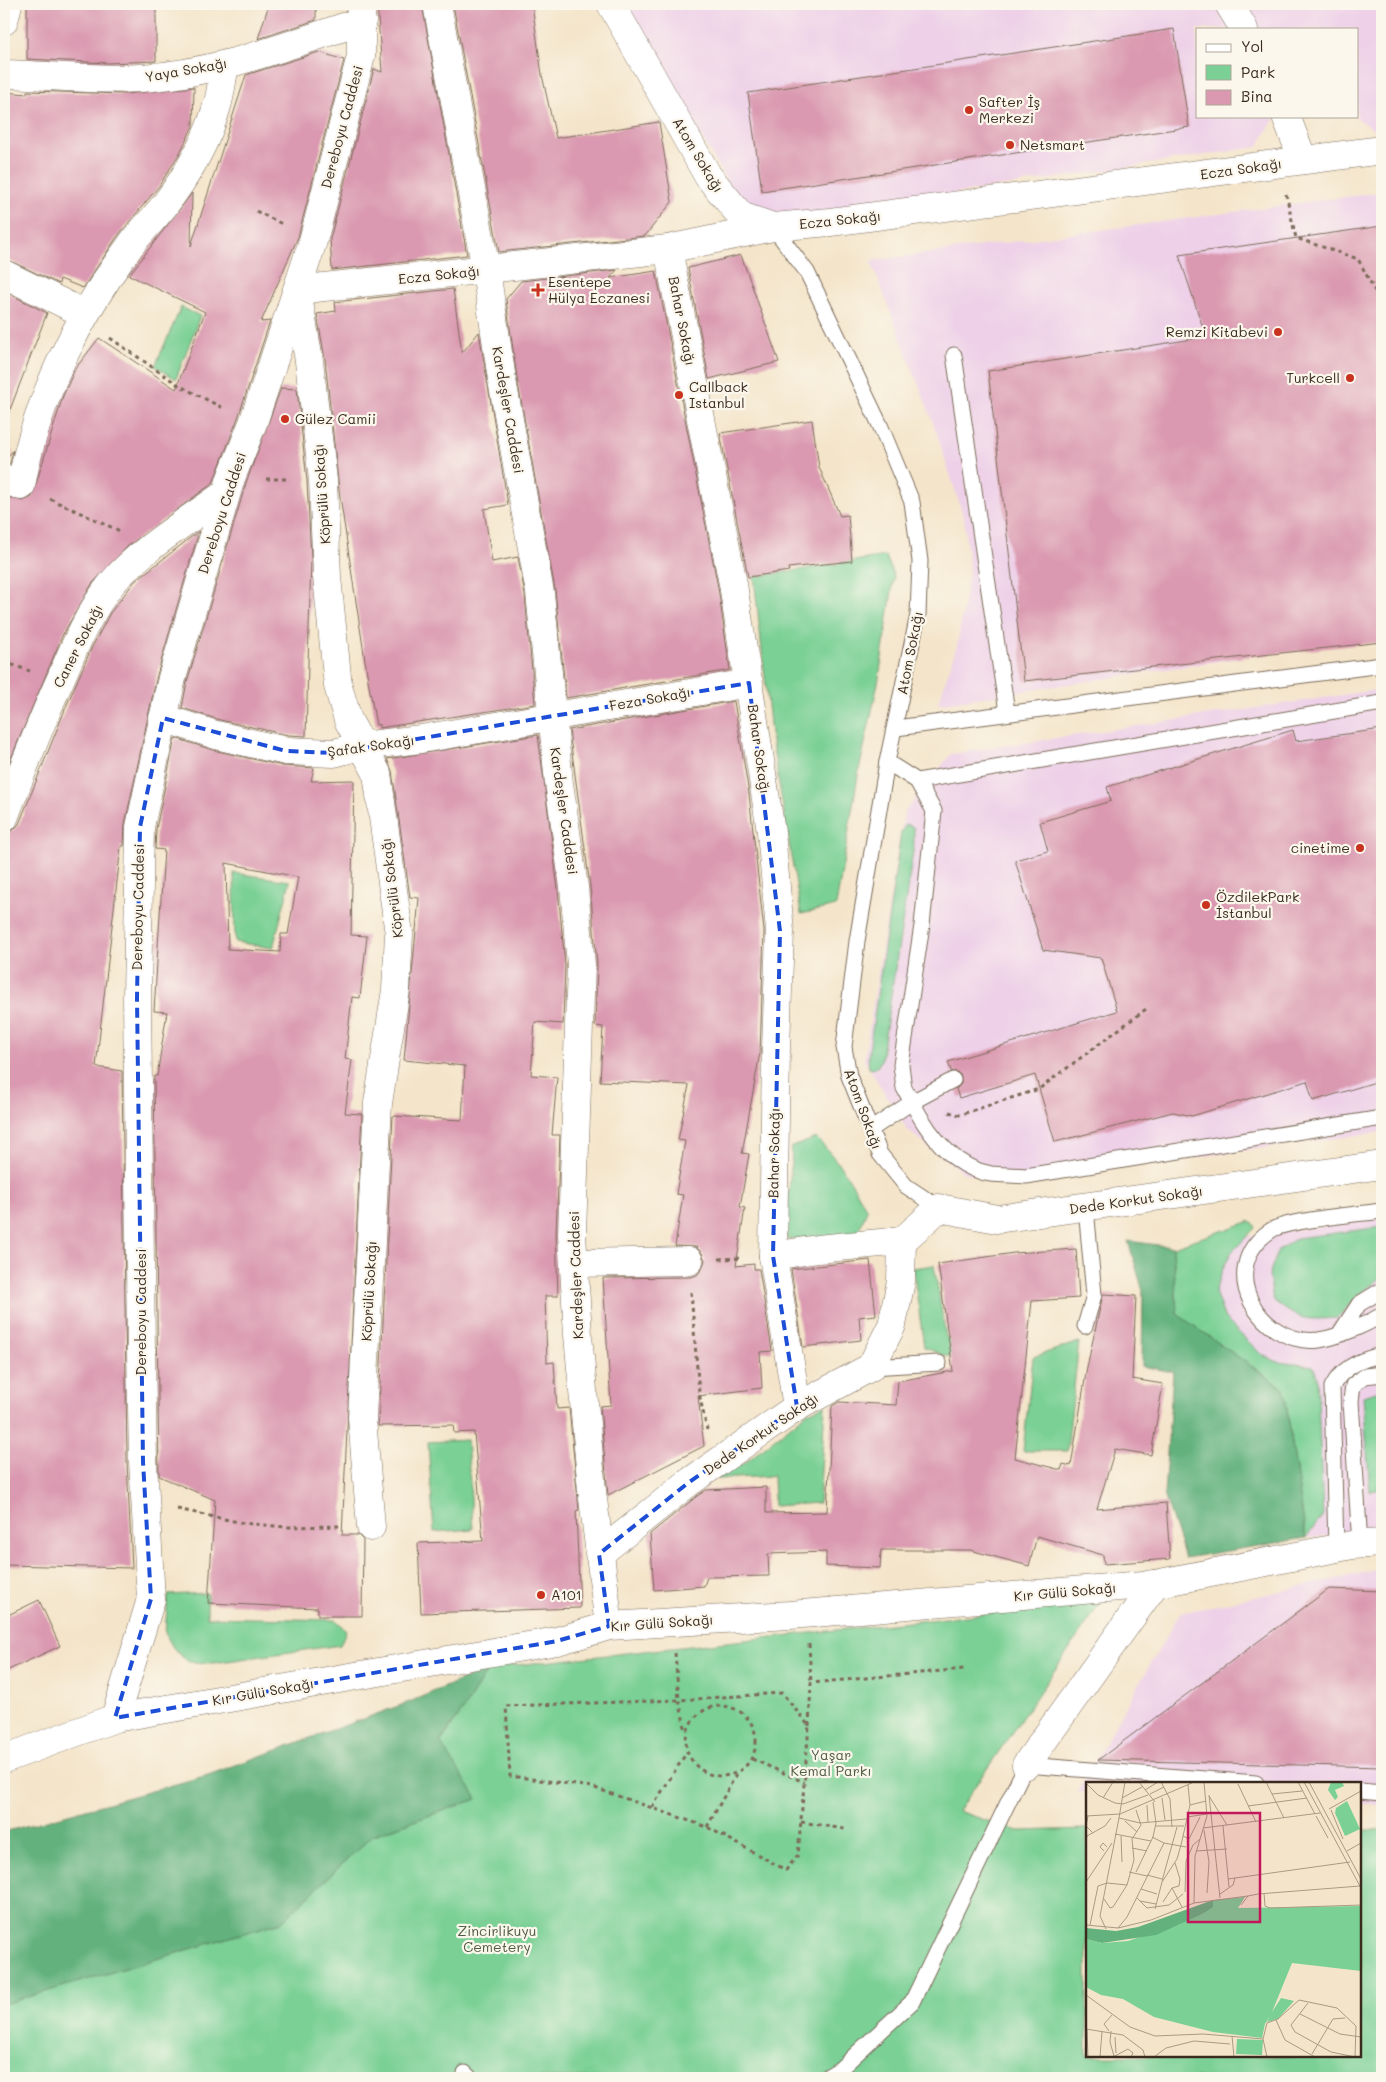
<svg xmlns="http://www.w3.org/2000/svg" width="1386" height="2082" viewBox="0 0 1386 2082" font-family="Mali,sans-serif">
	<style>
		.built { fill: #eed0e8 }
		.green { fill: #7ad095; stroke: #5a7d5a }
		.forest { fill: #63b27e; stroke: #4f6e4e }
		.building { fill: #da99b0; fill-rule: evenodd }
		.lines { fill: none; stroke-linecap: round; stroke-linejoin: round }
		.lane-casing { stroke: #7c6b5a; stroke-width: 17 }
		.street-casing { stroke: #7c6b5a; stroke-width: 29 }
		.secondary-casing { stroke: #7c6b5a; stroke-width: 29 }
		.path { stroke: #7c6b5a; stroke-width: 3; stroke-dasharray: 4 4; stroke-linecap: butt }
		.lane { stroke: #fff; stroke-width: 15 }
		.street { stroke: #fff; stroke-width: 28 }
		.secondary { stroke: #fff; stroke-width: 28 }
		.marked { fill: none; stroke: #1d4ed8; stroke-width: 4; stroke-dasharray: 10 6; stroke-linejoin: round }
		.poi-dot { fill: #c8321e; stroke: #fbf7ec; stroke-width: 2 }
		.labels { text-anchor: middle; stroke-width: 4.5; stroke-linejoin: round; paint-order: stroke }
		.street-label { font-size: 14px; fill: #3b2a1e; stroke: #fbf7ec }
		.poi-label { font-size: 14px; fill: #3b2a1e; stroke: #fbf7ec; text-anchor: start }
		.park-label { font-size: 14px; fill: #4e5c42; stroke: #fbf7ec }
		.inset-road { fill: none; stroke: #aa9a85; stroke-width: 1 }
		.view { fill: #c2185b; fill-opacity: 0.15; stroke: #c2185b; stroke-width: 2.5 }
		.inset-edge { fill: none; stroke: #3b2a1e; stroke-width: 2.5 }
	</style>
	<rect width="100%" height="100%" fill="#fbf7ec"/>
	<filter id="ink" filterUnits="userSpaceOnUse"><feTurbulence type="fractalNoise" baseFrequency=".02" numOctaves="2"/><feDisplacementMap in="SourceGraphic" scale="10" xChannelSelector="R" yChannelSelector="G"/><feConvolveMatrix kernelMatrix="1 2 1 2 8 2 1 2 1" color-interpolation-filters="sRGB"/></filter>
	<filter id="wash" filterUnits="userSpaceOnUse"><feTurbulence type="fractalNoise" baseFrequency=".0096" numOctaves="4" result="noise"/><feDisplacementMap in="SourceGraphic" scale="20" xChannelSelector="R" yChannelSelector="G"/><feGaussianBlur stdDeviation="1.12" result="paint"/><feColorMatrix in="noise" values="0 0 0 0 0 0 0 0 0 0 0 0 0 0 0 0 0 1.4 0 .05"/><feComposite in="paint" operator="in"/></filter>
	<g filter="url(#wash)">
		<rect width="100%" height="100%" fill="#f4e5ca"/>
		<g class="built">
			<polygon points="625,4 1382,4 1382,135 1354,116 1357,116 1357,29 1197,29 1197,116 1276,116 1258,147 752,225"/>
			<polygon points="1382,192 1382,636 938,704 958,642 969,571 964,518 933,422 871,261"/>
			<polygon points="1382,689 1382,1132 1020,1181 964,1173 908,1131 864,1060 904,813 951,754"/>
			<polygon points="1382,1218 1382,1530 1306,1538 1284,1389 1177,1314 1173,1247"/>
			<polygon points="1382,1569 1382,1805 1360,1804 1360,1783 1087,1783 1087,1793 1077,1792 1180,1613"/>
		</g>
		<g class="green">
			<polygon points="181,307 200,316 176,379 155,366"/>
			<polygon points="886,556 894,577 879,678 858,775 836,906 801,914 772,742 754,577"/>
			<polygon points="906,824 914,828 914,845 881,1061 877,1067 869,1068 868,1058 901,833"/>
			<polygon points="234,873 290,881 273,948 235,942"/>
			<path d="M 816,1138 C 838,1159 853,1184 867,1210 L 859,1230 L 852,1235 L 786,1239 L 792,1147 Z"/>
			<polygon points="1251,1221 1256,1227 1231,1253 1224,1266 1215,1292 1225,1319 1262,1355 1278,1362 1313,1366 1317,1376 1323,1515 1306,1538 1284,1389 1177,1314 1173,1247"/>
			<path d="M 1382,1227 L 1382,1277 L 1360,1294 L 1337,1318 C 1305,1320 1299,1321 1273,1300 L 1269,1275 L 1278,1250 L 1297,1238 Z"/>
			<polygon points="934,1265 946,1337 990,1342 992,1353 945,1356 924,1347 913,1268"/>
			<polygon points="1079,1342 1067,1451 1023,1451 1033,1357"/>
			<polygon points="1382,1390 1382,1489 1370,1491 1363,1396"/>
			<polygon points="825,1405 819,1503 774,1506 773,1476 717,1479 746,1462 808,1412"/>
			<polygon points="467,1440 473,1529 434,1532 428,1442"/>
			<polygon points="207,1593 207,1617 336,1620 346,1631 340,1645 213,1663 189,1662 175,1651 165,1633 168,1595"/>
			<polygon points="1102,1601 958,1811 1018,1831 1087,1829 1087,2056 1360,2056 1360,1830 1382,1830 1382,2078 4,2078 4,2004 281,1922 373,1835 477,1799 440,1743 463,1710 489,1668"/>
		</g>
		<g class="forest">
			<polygon points="1128,1241 1173,1247 1177,1314 1284,1389 1306,1538 1185,1558 1164,1494 1173,1372 1142,1366 1143,1291"/>
			<polygon points="489,1668 463,1710 440,1742 477,1799 373,1835 281,1922 4,2004 4,1832 208,1775 407,1703"/>
		</g>
		<g id="blocks">
			<g class="building">
				<polygon points="27,4 156,4 156,61 108,63 27,59"/>
				<polygon points="269,4 316,4 316,20 258,39"/>
				<polygon points="377,4 422,4 467,255 332,270 330,239 374,69 382,72"/>
				<polygon points="453,4 532,4 542,75 556,138 659,122 672,202 645,236 499,252"/>
				<polygon points="1174,29 1189,127 762,191 748,93"/>
				<polygon points="319,52 344,60 298,237 261,322 270,321 238,418 213,483 128,546 92,584 63,634 4,775 4,496 23,501 32,497 63,396 75,369 99,338 176,389 205,312 129,275 192,193 191,246 246,75"/>
				<polygon points="194,87 193,126 181,151 159,186 117,237 83,288 60,279 59,284 4,258 4,92 27,94 27,91 125,94"/>
				<polygon points="1382,226 1382,642 1024,681 988,371 1206,337 1179,255"/>
				<polygon points="741,255 779,362 709,379 688,268"/>
				<polygon points="617,270 610,278 656,271 718,587 730,670 566,698 555,590 517,378 506,299 521,281"/>
				<polygon points="453,289 462,353 479,332 508,505 484,509 492,562 518,557 525,595 535,704 379,728 379,724 376,725 368,680 339,490 325,359 317,314 336,311 335,302"/>
				<polygon points="4,291 47,313 6,420 4,420"/>
				<polygon points="281,388 297,389 307,481 311,558 306,736 288,735 220,720 182,708 187,682 246,483"/>
				<polygon points="812,420 819,467 840,516 848,515 852,561 788,568 789,571 748,577 720,433"/>
				<polygon points="13,450 10,464 4,464 4,462"/>
				<polygon points="199,531 157,675 125,824 124,846 121,846 96,1067 122,1071 127,1462 132,1568 4,1565 4,833 13,830 19,824 68,702 92,647 110,613 135,581"/>
				<polygon points="734,701 749,794 764,931 760,1053 742,1153 749,1154 740,1207 745,1208 736,1266 754,1264 754,1269 759,1269 772,1351 760,1352 762,1388 698,1396 704,1446 608,1495 600,1406 611,1405 603,1278 690,1277 697,1275 702,1269 705,1260 702,1253 696,1247 675,1246 683,1195 676,1194 685,1141 678,1140 689,1085 600,1081 603,1027 595,1026 597,964 590,886 569,730"/>
				<polygon points="1382,729 1382,1080 1313,1101 1307,1081 1192,1116 1173,1112 1055,1142 1035,1075 959,1098 956,1089 961,1084 961,1076 957,1072 951,1071 948,1062 1117,1011 1101,958 1043,950 1015,860 1048,851 1040,822 1111,801 1107,787 1293,730 1296,741"/>
				<polygon points="538,735 558,889 565,965 563,1024 535,1022 531,1075 557,1077 552,1135 560,1135 556,1233 558,1296 545,1296 547,1363 554,1362 557,1409 569,1408 579,1510 576,1511 580,1608 421,1613 418,1543 483,1541 474,1432 454,1433 453,1425 378,1426 393,1116 462,1120 465,1066 404,1060 419,898 410,897 392,771 387,759"/>
				<path d="M 175,738 L 213,750 L 283,766 L 314,768 L 311,781 L 354,780 L 351,935 L 367,936 L 360,998 L 352,997 L 345,1059 L 352,1060 L 345,1113 L 362,1114 L 342,1535 L 358,1535 L 363,1540 L 362,1616 L 318,1616 L 318,1608 L 208,1603 L 215,1500 L 159,1476 L 154,1076 L 157,1076 L 167,1012 L 154,1011 L 164,850 L 155,849 L 156,829 ZM 226,863 L 298,877 L 288,934 L 281,934 L 280,952 L 228,949 Z"/>
				<polygon points="1076,1249 1079,1298 1032,1301 1015,1458 1061,1470 1063,1464 1071,1466 1087,1367 1103,1294 1136,1296 1132,1379 1163,1384 1151,1455 1115,1449 1097,1509 1166,1503 1170,1559 1104,1564 1103,1555 1037,1536 1029,1566 970,1550 881,1550 880,1568 826,1566 826,1552 768,1554 769,1576 707,1577 704,1586 654,1590 650,1534 697,1496 706,1490 766,1487 766,1513 827,1512 832,1406 839,1402 896,1405 898,1381 953,1371 938,1264 1014,1253"/>
				<polygon points="870,1260 876,1315 859,1317 861,1340 803,1347 791,1269"/>
				<polygon points="1329,1589 1382,1591 1382,1767 1098,1760"/>
				<polygon points="39,1600 60,1646 4,1672 4,1617"/>
			</g>
		</g>
	</g>
	<g filter="url(#ink)">
		<use href="#blocks" fill-opacity="0" stroke="#7c6b5a" stroke-width="1"/>
		<g class="lines">
			<defs>
				<g id="lane">
					<polyline points="773,227 807,272 880,425 912,502 920,561 918,615 887,762 857,941 844,1047 849,1076 880,1154 906,1186 939,1208"/>
					<polyline points="954,355 1007,712"/>
					<polyline points="896,728 1382,665"/>
					<polyline points="917,781 1382,703"/>
					<path d="M 953,1080 L 912,1102 C 928,1133 954,1168 991,1174 C 1003,1175 1015,1175 1026,1176 L 1382,1118"/>
					<polyline points="870,1130 912,1102 904,1088 901,1065 922,925 934,811 917,781 887,762"/>
					<path d="M 1382,1211 C 1360,1214 1285,1220 1270,1231 C 1214,1269 1260,1347 1319,1340 C 1339,1337 1365,1325 1382,1315"/>
					<polyline points="1085,1326 1094,1295 1086,1208"/>
					<polyline points="1340,1333 1359,1304 1382,1290"/>
					<polyline points="871,1367 939,1363"/>
					<polyline points="1360,1545 1351,1401 1353,1385 1365,1376 1382,1374"/>
					<path d="M 1336,1548 L 1332,1387 C 1342,1367 1361,1359 1382,1355"/>
					<polyline points="1360,1791 1382,1793"/>
					<polyline points="465,2073 470,2078"/>
					<polyline points="825,2078 840,2069 912,2002 1026,1765 1256,1783"/>
				</g>
				<g id="street">
					<polyline points="4,21 8,4"/>
					<path d="M 4,74 C 47,75 98,81 141,78 C 217,74 290,44 362,21"/>
					<polyline points="668,249 733,584 771,832 780,931 776,1049 773,1256 797,1407"/>
					<polyline points="4,274 85,314"/>
					<path d="M 4,479 L 21,486 C 36,400 78,316 130,246 C 140,232 153,220 164,206 C 186,177 207,142 217,106 C 221,93 222,79 225,65"/>
					<polyline points="163,718 216,735 286,751 334,753 361,746 421,739 749,683"/>
					<path d="M 4,818 C 22,771 40,724 61,678 C 75,645 90,610 113,582 C 141,549 191,519 226,493"/>
					<polyline points="773,1256 817,1249 902,1241 939,1208 997,1219 1382,1165"/>
					<polyline points="574,1263 689,1261"/>
					<polyline points="371,1527 362,1418 378,1103 396,990 399,934 377,773 348,720 338,686 327,577 323,480 309,361 297,290 668,249 773,227"/>
					<polyline points="599,1554 688,1483 797,1407 871,1367 892,1325 901,1281 902,1241"/>
					<polyline points="1026,1765 1155,1584 1352,1545 1382,1543"/>
				</g>
				<g id="secondary">
					<polyline points="437,4 486,270 502,380 540,593 559,783 574,887 581,965 572,1234 578,1335 592,1491 609,1626"/>
					<polyline points="611,4 708,176 741,216 773,227 830,222 1382,150"/>
					<polyline points="1229,4 1244,29"/>
					<polyline points="1286,116 1303,160"/>
					<polyline points="115,1718 151,1599 143,1462 141,1350 137,998 140,827 172,678 231,478 253,423 313,241 361,56 361,4"/>
					<polyline points="4,1759 115,1718 557,1641 609,1626 790,1615 1155,1584"/>
				</g>
			</defs>
			<use href="#lane" class="lane-casing"/>
			<use href="#street" class="street-casing"/>
			<use href="#secondary" class="secondary-casing"/>
			<g class="path">
				<polyline points="1286,194 1296,238 1358,259 1382,304"/>
				<polyline points="256,211 284,225"/>
				<polyline points="110,338 180,386 223,408"/>
				<polyline points="266,479 290,479"/>
				<polyline points="50,499 120,531"/>
				<polyline points="4,662 30,671"/>
				<polyline points="949,1112 959,1115 1039,1089 1146,1009"/>
				<polyline points="719,1259 743,1258"/>
				<polyline points="691,1292 699,1393 707,1430"/>
				<polyline points="177,1509 243,1523 285,1527 339,1526"/>
				<polyline points="809,1644 811,1683"/>
				<polyline points="675,1653 679,1700 506,1706 510,1776 592,1787 707,1827 786,1870 798,1855 809,1726 782,1693 679,1700 686,1732"/>
				<circle cx="721" cy="1741" r="35"/>
				<polyline points="809,1726 811,1683 964,1669"/>
				<polyline points="752,1759 804,1782"/>
				<polyline points="652,1807 687,1752"/>
				<polyline points="801,1822 845,1829"/>
				<polyline points="707,1827 737,1773"/>
			</g>
			<use href="#lane" class="lane"/>
			<use href="#street" class="street"/>
			<use href="#secondary" class="secondary"/>
		</g>
	</g>
	<path class="marked" d="M 749,683 L 780,931 L 773,1256 L 797,1407 L 688,1483 L 599,1554 L 609,1626 L 557,1641 L 115,1718 L 151,1599 L 143,1462 L 137,998 L 140,827 L 163,718 L 286,751 L 334,753 Z"/>
	<g class="poi-dot">
		<circle cx="969" cy="110" r="5"/>
		<circle cx="1010" cy="145" r="5"/>
		<path d="M535.5 282.5h5v5h5v5h-5v5h-5v-5h-5v-5h5z"/>
		<circle cx="1278" cy="332" r="5"/>
		<circle cx="1350" cy="378" r="5"/>
		<circle cx="679" cy="395" r="5"/>
		<circle cx="285" cy="419" r="5"/>
		<circle cx="1360" cy="848" r="5"/>
		<circle cx="1206" cy="905" r="5"/>
		<circle cx="541" cy="1595" r="5"/>
	</g>
	<g class="labels">
		<g class="street-label">
			<text transform="translate(186 70) rotate(-10)" y="5">Yaya Sokağı</text>
			<text transform="translate(342 127) rotate(-75)" y="5">Dereboyu Caddesi</text>
			<text transform="translate(698 155) rotate(59)" y="5">Atom Sokağı</text>
			<text transform="translate(1241 169) rotate(-8)" y="5">Ecza Sokağı</text>
			<text transform="translate(840 220) rotate(-6)" y="5">Ecza Sokağı</text>
			<text transform="translate(439 275) rotate(-6)" y="5">Ecza Sokağı</text>
			<text transform="translate(682 321) rotate(79)" y="5">Bahar Sokağı</text>
			<text transform="translate(508 410) rotate(80)" y="5">Kardeşler Caddesi</text>
			<text transform="translate(322 494) rotate(-94)" y="5">Köprülü Sokağı</text>
			<text transform="translate(222 513) rotate(-72)" y="5">Dereboyu Caddesi</text>
			<text transform="translate(78 646) rotate(-63)" y="5">Caner Sokağı</text>
			<text transform="translate(910 653) rotate(-79)" y="5">Atom Sokağı</text>
			<text transform="translate(650 699) rotate(-10)" y="5">Feza Sokağı</text>
			<text transform="translate(371 746) rotate(-8)" y="5">Şafak Sokağı</text>
			<text transform="translate(759 749) rotate(82)" y="5">Bahar Sokağı</text>
			<text transform="translate(564 811) rotate(82)" y="5">Kardeşler Caddesi</text>
			<text transform="translate(392 888) rotate(-97)" y="5">Köprülü Sokağı</text>
			<text transform="translate(138 907) rotate(-89)" y="5">Dereboyu Caddesi</text>
			<text transform="translate(863 1109) rotate(70)" y="5">Atom Sokağı</text>
			<text transform="translate(774 1153) rotate(-89)" y="5">Bahar Sokağı</text>
			<text transform="translate(1136 1200) rotate(-8)" y="5">Dede Korkut Sokağı</text>
			<text transform="translate(576 1275) rotate(-92)" y="5">Kardeşler Caddesi</text>
			<text transform="translate(369 1291) rotate(-87)" y="5">Köprülü Sokağı</text>
			<text transform="translate(141 1312) rotate(-90)" y="5">Dereboyu Caddesi</text>
			<text transform="translate(761 1434) rotate(-34)" y="5">Dede Korkut Sokağı</text>
			<text transform="translate(1065 1592) rotate(-5)" y="5">Kır Gülü Sokağı</text>
			<text transform="translate(662 1623) rotate(-4)" y="5">Kır Gülü Sokağı</text>
			<text transform="translate(263 1692) rotate(-10)" y="5">Kır Gülü Sokağı</text>
		</g>
		<g class="poi-label">
			<text x="979" y="107">Safter İş<tspan x="979" dy="16">Merkezi</tspan></text>
			<text x="1020" y="150">Netsmart</text>
			<text x="548" y="287">Esentepe<tspan x="548" dy="16">Hülya Eczanesi</tspan></text>
			<text x="1268" y="337" text-anchor="end">Remzi Kitabevi</text>
			<text x="1340" y="383" text-anchor="end">Turkcell</text>
			<text x="689" y="392">Callback<tspan x="689" dy="16">Istanbul</tspan></text>
			<text x="295" y="424">Gülez Camii</text>
			<text x="1350" y="853" text-anchor="end">cinetime</text>
			<text x="1216" y="902">ÖzdilekPark<tspan x="1216" dy="16">İstanbul</tspan></text>
			<text x="551" y="1600">A101</text>
		</g>
		<g class="park-label">
			<text x="831" y="1760">Yaşar<tspan x="831" dy="16">Kemal Parkı</tspan></text>
			<text x="497" y="1936">Zincirlikuyu<tspan x="497" dy="16">Cemetery</tspan></text>
		</g>
	</g>
	<g transform="translate(1086 1782)">
		<rect width="275" height="275" fill="#f4e5ca"/>
		<path d="M 245,0 L 256,0 L 258,4 L 249,8 L 252,15 L 249,18 L 242,8 ZM 261,19 L 274,47 L 259,54 L 249,31 L 250,26 ZM 159,115 L 152,126 L 275,124 L 275,189 L 206,181 L 186,230 L 195,216 L 208,219 L 192,237 L 181,240 L 184,234 L 179,242 L 176,256 L 127,250 L 68,235 L 37,217 L 15,213 L 0,205 L 0,157 L 16,161 L 42,159 L 94,142 L 101,136 L 116,132 L 127,118 ZM 151,257 L 177,258 L 176,273 L 150,272 Z" fill="#7ad095"/>
		<path d="M 127,118 L 127,125 L 116,132 L 70,153 L 16,161 L 0,157 L 0,146 L 30,149 L 52,145 Z" fill="#63b27e"/>
		<path class="inset-road" d="M 53,0 L 69,20M 75,0 L 84,17 L 86,45M 180,0 L 198,36M 212,0 L 229,32M 218,0 L 275,106M 223,0 L 275,97M 0,1 L 12,13 L 29,21 L 37,22 L 62,13M 152,2 L 170,40M 59,8 L 72,0M 64,12 L 78,5M 186,12 L 216,9M 123,13 L 134,116M 123,14 L 141,43M 17,16 L 27,0M 36,16 L 56,5M 76,16 L 79,38M 61,23 L 62,40M 104,23 L 120,19M 162,24 L 221,16M 243,27 L 275,9M 245,28 L 257,57M 0,34 L 34,32 L 108,0M 2,34 L 0,44 L 7,51M 230,34 L 242,56M 101,35 L 121,32M 33,36 L 39,0M 39,39 L 51,50M 70,44 L 98,44M 137,44 L 143,105M 117,46 L 234,31M 118,48 L 123,80 L 121,111M 29,52 L 65,59M 35,54 L 36,80M 97,54 L 103,57 L 114,35M 66,55 L 78,61 L 100,65M 0,59 L 1,54 L 19,44 L 25,36M 46,66 L 61,69M 18,69 L 14,65 L 17,61 L 21,65M 110,69 L 141,67M 261,69 L 275,61M 43,90 L 61,94M 50,90 L 67,55 L 70,41 L 67,20M 61,93 L 76,97M 142,97 L 264,80M 76,99 L 91,45M 0,100 L 26,61M 21,101 L 41,103M 86,106 L 93,104 L 94,97 L 89,81M 86,106 L 96,125M 55,107 L 71,112M 99,110 L 100,79 L 107,63 L 114,57M 178,111 L 179,124 L 184,126 L 275,123M 134,112 L 147,103 L 149,96M 51,116 L 61,126 L 83,123M 18,117 L 24,126 L 27,125 L 41,103 L 48,78 L 46,57 L 55,43 L 50,28M 54,119 L 70,122M 77,120 L 86,106M 108,121 L 109,74 L 121,34 L 118,0M 83,123 L 97,112M 155,123 L 162,114 L 172,112 L 274,104M 69,127 L 76,100 L 91,77 L 95,63 L 104,23 L 102,3M 0,143 L 32,146 L 65,138 L 108,121 L 162,114M 4,143 L 12,104 L 21,101M 32,146 L 41,135 L 78,61M 20,147 L 14,134 L 33,36 L 54,41 L 100,37M 0,213 L 44,245 L 69,254 L 117,252 L 177,257M 214,232 L 254,252 L 275,255M 190,238 L 199,258 L 229,275M 0,247 L 37,253 L 57,268 L 59,275M 1,247 L 2,275M 23,249 L 18,242 L 26,233M 25,249 L 24,260 L 28,274M 146,254 L 148,275M 29,255 L 30,271M 177,257 L 181,241 L 192,237 L 213,218 L 251,226 L 270,244 L 269,275 L 245,270 L 209,250 L 205,243 L 222,221M 177,257 L 181,275M 226,272 L 247,237 L 259,236M 14,275 L 16,249M 27,275 L 42,267 L 47,271 L 45,275M 68,275 L 80,266 L 108,259 L 144,262"/>
		<path class="view" d="M 102,31 L 174,31 L 174,140 L 102,140 Z"/>
		<rect width="275" height="275" class="inset-edge"/>
	</g>
	<rect width="1386" height="2082" fill="none" stroke="#fbf7ec" stroke-width="20"/>
	<rect x="1196" y="28" width="162" height="90" fill="#fbf7ec" stroke="#aea59a"/>
	<rect x="1206" y="44" width="25" height="8" fill="#ffffff" stroke="#aea59a"/>
	<text x="1241" y="52" font-size="15" fill="#3b2a1e">Yol</text>
	<rect x="1206" y="65" width="25" height="15" fill="#7ad095" stroke="#aea59a"/>
	<text x="1241" y="78" font-size="15" fill="#3b2a1e">Park</text>
	<rect x="1206" y="90" width="25" height="15" fill="#da99b0" stroke="#aea59a"/>
	<text x="1241" y="102" font-size="15" fill="#3b2a1e">Bina</text>
</svg>
